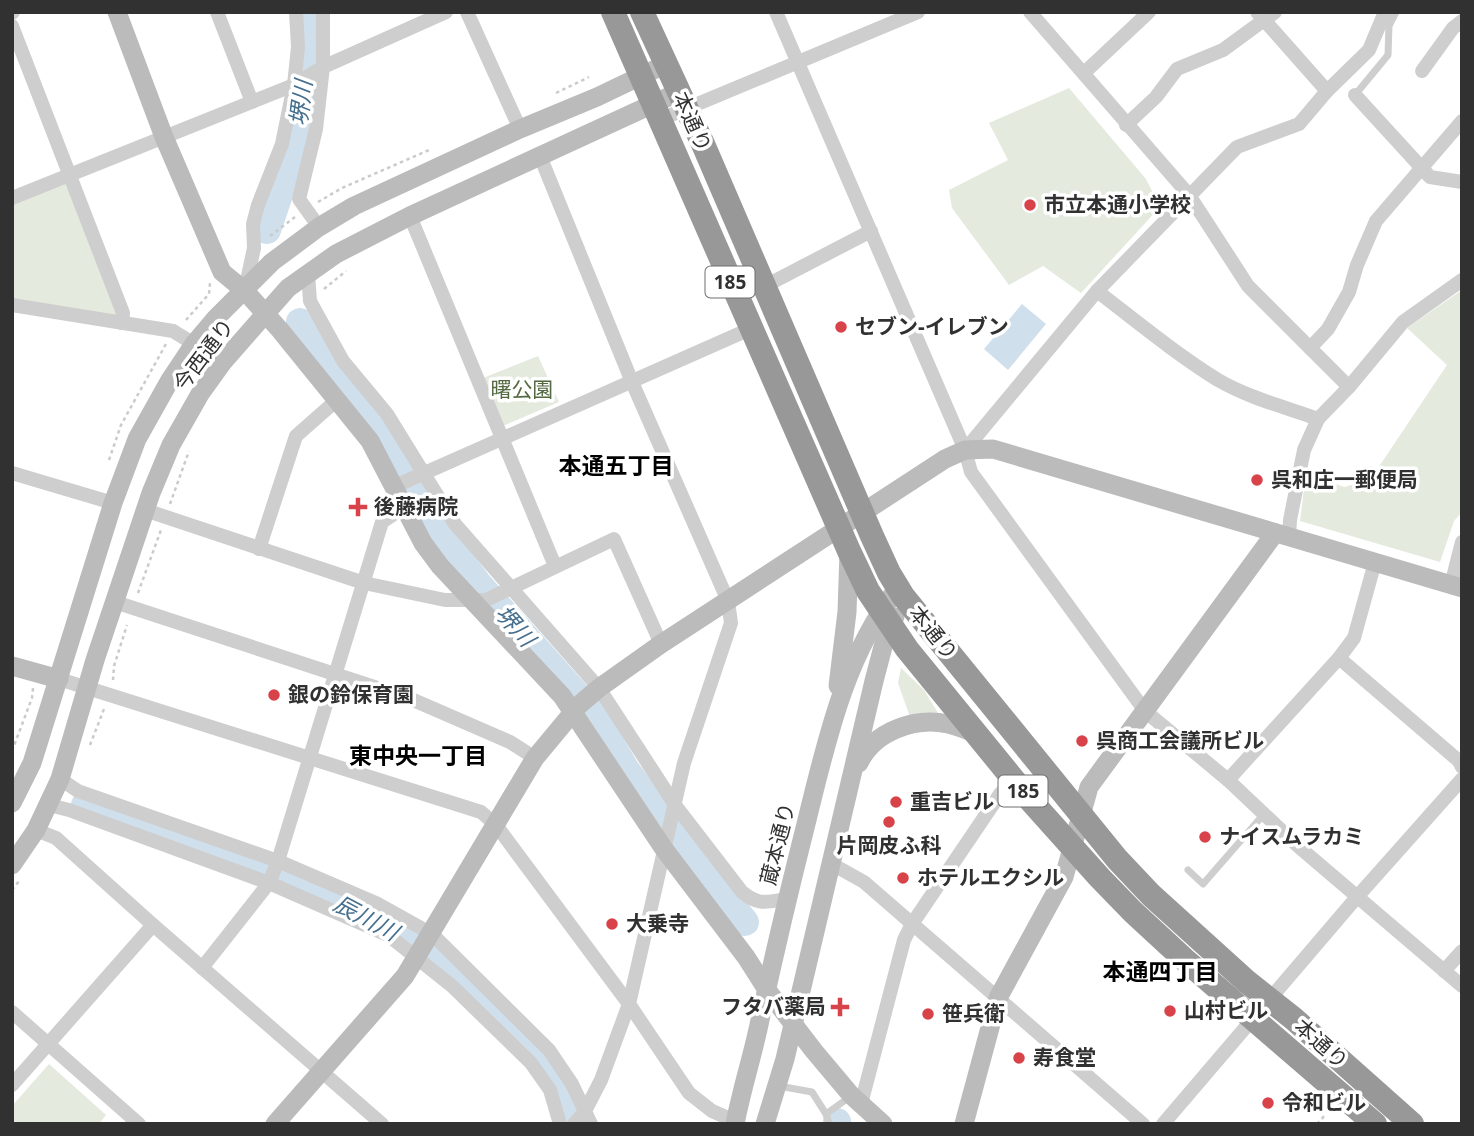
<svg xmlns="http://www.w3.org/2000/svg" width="1474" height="1136" viewBox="0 0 1474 1136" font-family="'Noto Sans','Noto Sans JP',sans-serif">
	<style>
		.green { fill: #e4eade }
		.water { fill: #cfdfeb }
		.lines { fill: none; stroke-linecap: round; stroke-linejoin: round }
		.river { stroke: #cfdfeb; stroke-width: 28 }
		.path { stroke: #cbcbcb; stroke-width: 2.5; stroke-dasharray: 3.5 3.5; stroke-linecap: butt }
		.lane { stroke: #cecece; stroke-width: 7 }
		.street { stroke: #cecece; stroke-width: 14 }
		.secondary { stroke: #bbb; stroke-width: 19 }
		.highway { stroke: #989898; stroke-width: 24 }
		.poi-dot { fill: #d8434a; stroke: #fff; stroke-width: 2.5 }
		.labels { text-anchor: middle; stroke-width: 7; stroke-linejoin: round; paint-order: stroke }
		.shield { fill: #fff; stroke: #6f6f6f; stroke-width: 2 }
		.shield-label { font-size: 19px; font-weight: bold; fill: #313131 }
		.street-label { font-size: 21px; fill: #313131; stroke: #fff }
		.poi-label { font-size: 21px; font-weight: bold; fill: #313131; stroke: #fff; text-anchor: start }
		.park-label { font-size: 21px; fill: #536a41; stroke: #fff }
		.water-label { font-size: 23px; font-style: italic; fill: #456f8e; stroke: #fff }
		.neighbourhood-label { font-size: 23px; font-weight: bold; fill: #000; stroke: #fff }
	</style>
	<rect width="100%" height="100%" fill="#fff"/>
	<g class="green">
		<polygon points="1069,88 1146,179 1160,207 1081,293 1043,266 1009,285 952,208 949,190 1008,160 989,123"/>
		<polygon points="67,182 118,317 12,300 12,203"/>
		<polygon points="1462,290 1462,512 1454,521 1440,562 1300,521 1306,473 1344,487 1370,480 1447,365 1407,328"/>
		<polygon points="538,356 559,402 503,426 483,378"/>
		<polygon points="901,668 924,690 941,718 910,717 898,683"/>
		<polygon points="49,1064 106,1115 99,1124 12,1124 12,1106"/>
	</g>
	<polygon class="water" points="1022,304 1046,324 1008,370 984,349"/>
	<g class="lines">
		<g class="river">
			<polyline points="267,230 294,150 305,91 306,12"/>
			<polyline points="300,322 330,363 384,427 416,495 443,538 479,585 592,712 626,770 679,841 745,922"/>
			<polyline points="85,805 129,818 290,880 388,926 473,987 562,1082 582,1124"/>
			<polyline points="837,1122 837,1124"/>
		</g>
		<g class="path">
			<polyline points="556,93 589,77"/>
			<polyline points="318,202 342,188 429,150"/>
			<polyline points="270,236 295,217"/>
			<polyline points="324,289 346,271"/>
			<polyline points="186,320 209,294 210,283"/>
			<polyline points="109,460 121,425 166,344"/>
			<polyline points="170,504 189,451"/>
			<polyline points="138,593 161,530"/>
			<polyline points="113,680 114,666 127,625"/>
			<polyline points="90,745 104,709"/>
			<polyline points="12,751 32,698 33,688"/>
			<polyline points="12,890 19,881"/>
			<polyline points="1317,1124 1326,1114"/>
		</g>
		<g class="lane">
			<polyline points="1355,95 1388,55 1389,26 1396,12"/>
			<polyline points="1188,870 1203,884 1264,814"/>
			<polyline points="779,1086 812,1092 826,1114 829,1124"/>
			<polyline points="826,1114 851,1096"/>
		</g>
		<g class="street">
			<polyline points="217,12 252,102"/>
			<polyline points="467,12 520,129"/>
			<polyline points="776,12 965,450 971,472 1145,711 1228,780 1299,847 1462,986"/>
			<polyline points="1030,12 1189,195 1248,286 1349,387"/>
			<polyline points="1257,12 1327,91"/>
			<polyline points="12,13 13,12"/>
			<polyline points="12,26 123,313 122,323"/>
			<polyline points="1422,71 1453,28 1462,21"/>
			<polyline points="1084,73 1149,12"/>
			<polyline points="1355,95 1430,177 1462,182"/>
			<polyline points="659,120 918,12"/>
			<polyline points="1126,125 1156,97 1177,69 1223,50 1275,12"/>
			<polyline points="540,156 632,382 728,601 731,623 684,763 629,1004 601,1080 584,1113 574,1124"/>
			<polyline points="12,198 294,85 323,67 446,12"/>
			<polyline points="410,216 555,566"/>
			<polyline points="319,227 299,199 316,129 323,67 323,12"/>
			<path d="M 308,274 L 310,301 L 343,361 L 387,414 L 455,524 L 599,688 L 675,805 L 742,892 C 759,906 767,902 787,899"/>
			<polyline points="763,287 871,231"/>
			<polyline points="245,290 254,248 253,224 258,205 282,144 294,85 298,47 296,12"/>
			<path d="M 1097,291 C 1136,321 1176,354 1218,380 C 1249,398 1285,407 1318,419"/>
			<polyline points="12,305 173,331 194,344"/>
			<polyline points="1310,348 1328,329 1349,292 1357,265 1376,221 1462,121"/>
			<polyline points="965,450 1097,291 1237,147 1299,124 1327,91 1369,50 1385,12"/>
			<polyline points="12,473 113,503"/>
			<polyline points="393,487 750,329"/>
			<polyline points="145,510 364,583 445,600 486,600 614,539 661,644"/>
			<polyline points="1289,538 1290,520 1304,450 1318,419 1349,387 1403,322 1462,280"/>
			<polyline points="259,549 296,436 338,399"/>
			<polyline points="1451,585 1462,542"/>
			<polyline points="115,602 411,699 510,742 535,758"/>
			<polyline points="1339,658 1459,761 1462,767"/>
			<polyline points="59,679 481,812 496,825 629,1004 689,1093 712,1111 735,1121"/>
			<polyline points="60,779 78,791 278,861 378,904 432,934 549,1050 572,1084 591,1124"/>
			<polyline points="1228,780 1339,658 1354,638 1375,562"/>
			<polyline points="49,805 69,810 269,883 388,935 452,986 531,1063 550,1090 560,1124"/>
			<polyline points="36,830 56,838 153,925 382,1124"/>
			<polyline points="830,863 864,882 1143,1124"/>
			<polyline points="202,968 269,883 278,861 382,522 403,508"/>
			<polyline points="1444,971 1462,951"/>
			<polyline points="12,1012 139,1124"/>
			<polyline points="12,1085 153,925"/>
			<polyline points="861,1104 904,940 912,924 1000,794 1014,781"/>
			<polyline points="1163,1124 1357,897 1462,779"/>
		</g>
		<g class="secondary">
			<polyline points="117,12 164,137 222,272 245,291 280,330 370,441 423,543 440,566 562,696 664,849 746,957 767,990 814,1051 851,1095 883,1124"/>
			<polyline points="12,666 59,679"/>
			<polyline points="838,686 847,612 849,552"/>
			<path d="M 859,763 C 874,731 915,717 948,724 C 957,726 966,730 974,733"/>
			<polyline points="12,803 32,763 113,503 137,439 170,380 194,344 216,318 272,262 319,227 354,206 520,129 597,97 666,64"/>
			<polyline points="12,865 36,830 60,779 95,660 151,493 171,445 200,394 223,362 288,288 336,254 410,216 679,92"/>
			<polyline points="275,1124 405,976 535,758 579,705 599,688 661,644 945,459 965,450 993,449 1462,588"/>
			<path d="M 735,1124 C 742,1087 754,1052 761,1015 C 775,951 790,887 806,824 C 826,743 845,654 898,588"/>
			<polyline points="765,1124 785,1059 874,681 889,624 895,617"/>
			<polyline points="964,1124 998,998 1064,877 1089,787 1275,533"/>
		</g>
		<g class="highway">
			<polyline points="613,12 849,551 868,591 907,649 1031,801 1100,878 1133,912 1185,960 1375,1124"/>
			<polyline points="642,12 703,144 872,536 889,573 903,596 1117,859 1151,895 1246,981 1294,1019 1412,1124"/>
		</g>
	</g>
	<g class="poi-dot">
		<circle cx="1030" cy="205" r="7"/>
		<circle cx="841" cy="327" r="7"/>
		<circle cx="1257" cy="480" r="7"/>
		<path d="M354.5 496.5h7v7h7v7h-7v7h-7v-7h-7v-7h7z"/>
		<circle cx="274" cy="695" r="7"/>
		<circle cx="1082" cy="741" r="7"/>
		<circle cx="896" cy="802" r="7"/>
		<circle cx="889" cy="822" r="7"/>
		<circle cx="1205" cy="837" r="7"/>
		<circle cx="903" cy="878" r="7"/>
		<circle cx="612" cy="924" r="7"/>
		<path d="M836.5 996.5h7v7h7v7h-7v7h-7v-7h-7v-7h7z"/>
		<circle cx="1170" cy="1011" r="7"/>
		<circle cx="928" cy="1014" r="7"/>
		<circle cx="1019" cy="1058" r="7"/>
		<circle cx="1268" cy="1103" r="7"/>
	</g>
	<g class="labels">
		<g class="shield">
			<rect x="705.5" y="266.5" width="49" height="31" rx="5"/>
			<rect x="998.5" y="775.5" width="49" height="31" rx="5"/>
		</g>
		<g class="shield-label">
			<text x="730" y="289">185</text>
			<text x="1023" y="798">185</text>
		</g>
		<g class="street-label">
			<text transform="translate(692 122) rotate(66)" y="7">本通り</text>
			<text transform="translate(204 355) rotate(-53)" y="7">今西通り</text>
			<text transform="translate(933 633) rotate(51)" y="7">本通り</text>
			<text transform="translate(778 844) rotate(-76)" y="7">蔵本通り</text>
			<text transform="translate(1321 1044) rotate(41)" y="7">本通り</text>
		</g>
		<g class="poi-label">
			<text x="1044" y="212">市立本通小学校</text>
			<text x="855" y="334">セブン-イレブン</text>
			<text x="1271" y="487">呉和庄一郵便局</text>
			<text x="374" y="514">後藤病院</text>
			<text x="288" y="702">銀の鈴保育園</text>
			<text x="1096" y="748">呉商工会議所ビル</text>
			<text x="910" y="809">重吉ビル</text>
			<text x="1219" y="844">ナイスムラカミ</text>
			<text x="889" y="853" text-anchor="middle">片岡皮ふ科</text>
			<text x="917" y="885">ホテルエクシル</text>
			<text x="626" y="931">大乗寺</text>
			<text x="826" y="1014" text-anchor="end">フタバ薬局</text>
			<text x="1184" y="1018">山村ビル</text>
			<text x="942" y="1021">笹兵衛</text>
			<text x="1033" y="1065">寿食堂</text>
			<text x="1282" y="1110">令和ビル</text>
		</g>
		<g class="park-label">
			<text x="522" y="397">曙公園</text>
		</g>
		<g class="water-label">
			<text transform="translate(301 103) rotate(-83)" y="8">堺川</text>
			<text transform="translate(515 626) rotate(48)" y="8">堺川</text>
			<text transform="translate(366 918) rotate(28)" y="8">辰川川</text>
		</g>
		<g class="neighbourhood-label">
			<text x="616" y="474">本通五丁目</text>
			<text x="418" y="764">東中央一丁目</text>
			<text x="1160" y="980">本通四丁目</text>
		</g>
	</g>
	<rect width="1474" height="1136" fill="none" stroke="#313131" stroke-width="28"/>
</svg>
